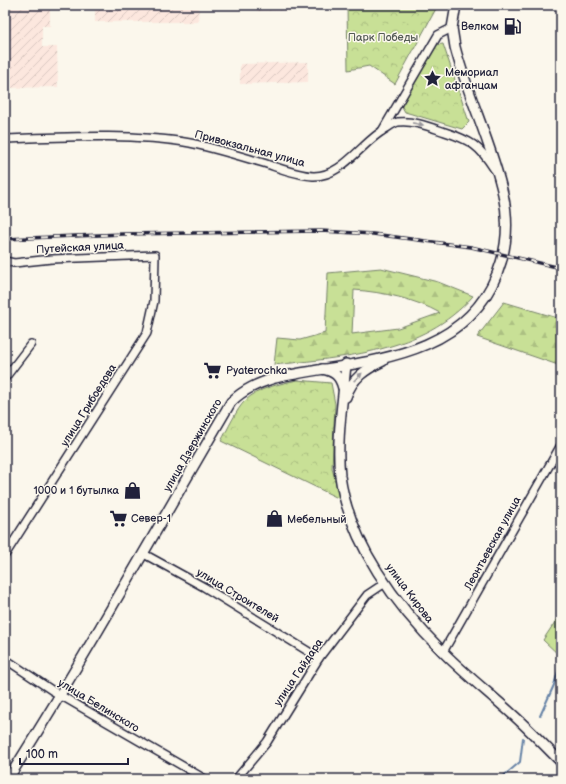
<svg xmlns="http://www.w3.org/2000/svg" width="566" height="784" viewBox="0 0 566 784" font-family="'Balsamiq Sans',sans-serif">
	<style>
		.industrial { fill: url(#industrial-furrows) }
		.green { fill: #c8e096; stroke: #758168 }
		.forest { fill: url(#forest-firs); stroke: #758168; fill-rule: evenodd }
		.park { fill: url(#park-crowns); stroke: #758168 }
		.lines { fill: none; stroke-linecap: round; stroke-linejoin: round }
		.stream { stroke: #6582a6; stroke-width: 2 }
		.minor-casing { stroke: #22223b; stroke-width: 10 }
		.major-casing { stroke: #22223b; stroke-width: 12 }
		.minor { stroke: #fbf7ec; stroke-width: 7 }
		.major { stroke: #fbf7ec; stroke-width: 9 }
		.rail-casing { stroke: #22223b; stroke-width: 3.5 }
		.rail { stroke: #fbf7ec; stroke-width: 2; stroke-dasharray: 6; stroke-linecap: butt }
		.oneway { fill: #99979c }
		.labels { text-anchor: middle; stroke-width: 3; stroke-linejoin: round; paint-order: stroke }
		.poi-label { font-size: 11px; fill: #22223b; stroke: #fbf7ec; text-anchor: start }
		.park-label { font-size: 11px; fill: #545b56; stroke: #fbf7ec }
		.street-label { font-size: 11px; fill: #22223b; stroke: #fbf7ec }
	</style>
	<defs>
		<pattern id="industrial-furrows" width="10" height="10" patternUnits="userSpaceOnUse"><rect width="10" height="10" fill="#fce7de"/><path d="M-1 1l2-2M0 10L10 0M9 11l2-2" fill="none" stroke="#d8c6bf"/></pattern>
		<pattern id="forest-firs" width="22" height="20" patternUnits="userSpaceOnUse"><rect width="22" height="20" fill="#c8e096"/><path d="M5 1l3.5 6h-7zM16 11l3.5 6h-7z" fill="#acc082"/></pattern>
		<pattern id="park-crowns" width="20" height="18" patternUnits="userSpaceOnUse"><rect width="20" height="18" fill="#c8e096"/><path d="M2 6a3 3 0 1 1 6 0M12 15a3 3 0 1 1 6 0" fill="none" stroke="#acc082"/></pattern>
	</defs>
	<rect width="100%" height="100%" fill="#fbf7ec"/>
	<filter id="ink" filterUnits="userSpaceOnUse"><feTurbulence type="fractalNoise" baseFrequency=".025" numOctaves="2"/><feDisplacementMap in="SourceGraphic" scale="8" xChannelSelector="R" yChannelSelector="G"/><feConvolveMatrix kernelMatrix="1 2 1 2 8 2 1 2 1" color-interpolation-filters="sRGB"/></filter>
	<g filter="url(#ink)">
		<g class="industrial">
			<polygon points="5,5 50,5 50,26 42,26 42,47 57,47 58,87 5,88"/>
			<polygon points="95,5 199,6 198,22 95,22"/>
			<rect x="210" y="5" width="35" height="3"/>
			<polygon points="257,5 295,5 295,10 257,11"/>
			<polygon points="308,62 308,82 240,84 240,64"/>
		</g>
		<polygon class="green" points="561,613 561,657 543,640"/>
		<g class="forest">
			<path d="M 381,268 L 438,282 L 473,296 C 423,353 344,357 274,365 L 277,338 L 300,340 L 325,333 L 328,273 ZM 354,290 C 383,292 415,299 440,313 L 398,328 L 352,334 Z"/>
			<polygon points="504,302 561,319 561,366 477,337"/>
		</g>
		<g class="park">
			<polygon points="347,5 438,5 395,84 369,66 348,70"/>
			<polygon points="443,44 469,122 462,129 405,112 401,105 435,45"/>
			<path d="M 297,380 L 331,383 L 335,404 L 332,468 L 340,499 L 221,441 C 227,431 237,408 245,401 C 257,388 280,384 297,380 Z"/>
		</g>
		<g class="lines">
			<g class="stream">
				<polyline points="540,716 554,685 561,661"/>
				<polyline points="500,779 520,762 523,738"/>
			</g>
			<defs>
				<g id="minor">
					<polyline points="382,131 438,35 452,28"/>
					<path d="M 5,139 C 64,137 132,133 190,143 C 213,148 237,155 260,162 C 277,167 295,175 313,176 C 343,177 362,141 387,128 C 390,126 394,123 398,122 C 413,120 430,127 445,132 C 470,140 480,146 494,169"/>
					<polyline points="5,261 14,263 52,259 155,255 154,301 147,333 5,555"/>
					<polyline points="5,378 31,344"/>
					<polyline points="144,554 204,587 319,658"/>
					<polyline points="443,652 561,445"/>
					<polyline points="5,659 53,691 205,779"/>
					<polyline points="236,779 267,742 319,658 367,595 385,583"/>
				</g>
				<g id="major">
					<path d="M 346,364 C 343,401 336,439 340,476 C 349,542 397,607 444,653 C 465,674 489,693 511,713 C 529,729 545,746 561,762"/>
					<path d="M 322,369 C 334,371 340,376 343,388"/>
					<path d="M 346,397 C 352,378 366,369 383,361"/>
					<path d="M 8,779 C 86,656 157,528 231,402 C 244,389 259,383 275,378 C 355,360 461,364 497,274 C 507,249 509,221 503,194 C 492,144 468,97 455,47 L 452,28 L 456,5"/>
				</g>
			</defs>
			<use href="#minor" class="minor-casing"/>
			<use href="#major" class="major-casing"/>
			<use href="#minor" class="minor"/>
			<use href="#major" class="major"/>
			<defs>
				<polyline id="rail" points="5,239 123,234 321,231 373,234 471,247 561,268"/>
			</defs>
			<use href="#rail" class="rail-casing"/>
			<use href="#rail" class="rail"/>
		</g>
		<defs><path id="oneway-solid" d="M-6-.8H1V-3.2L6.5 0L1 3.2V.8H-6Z"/></defs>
		<g class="oneway">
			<use href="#oneway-solid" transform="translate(418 124) rotate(11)"/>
			<use href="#oneway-solid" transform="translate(358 377) rotate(-44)"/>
		</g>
	</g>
	<defs>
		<symbol id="fuel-bare" viewBox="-9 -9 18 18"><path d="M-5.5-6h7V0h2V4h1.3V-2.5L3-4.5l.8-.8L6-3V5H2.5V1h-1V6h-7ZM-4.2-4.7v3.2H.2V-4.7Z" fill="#22223b" stroke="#fbf7ec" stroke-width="2.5" paint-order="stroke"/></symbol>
		<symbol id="sight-bare" viewBox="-9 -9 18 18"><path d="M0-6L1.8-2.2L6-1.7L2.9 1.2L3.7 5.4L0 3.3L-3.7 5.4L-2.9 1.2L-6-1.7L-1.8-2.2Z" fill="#22223b" stroke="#fbf7ec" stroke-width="2.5" paint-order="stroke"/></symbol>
		<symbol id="supermarket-bare" viewBox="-9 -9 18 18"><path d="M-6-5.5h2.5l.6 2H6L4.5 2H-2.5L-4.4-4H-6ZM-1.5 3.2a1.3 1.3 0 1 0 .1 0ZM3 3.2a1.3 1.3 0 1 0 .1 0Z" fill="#22223b" stroke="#fbf7ec" stroke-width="2.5" paint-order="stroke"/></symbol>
		<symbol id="shop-bare" viewBox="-9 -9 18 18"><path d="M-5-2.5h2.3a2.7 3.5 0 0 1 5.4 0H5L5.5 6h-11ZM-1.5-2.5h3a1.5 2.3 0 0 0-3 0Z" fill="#22223b" stroke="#fbf7ec" stroke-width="2.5" paint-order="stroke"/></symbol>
	</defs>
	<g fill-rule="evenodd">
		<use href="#fuel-bare" x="500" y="14" width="25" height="25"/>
		<use href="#sight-bare" x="420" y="66" width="25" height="25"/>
		<use href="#supermarket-bare" x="200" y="358" width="25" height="25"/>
		<use href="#shop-bare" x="120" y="478" width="25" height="25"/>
		<use href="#supermarket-bare" x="106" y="506" width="25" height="25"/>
		<use href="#shop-bare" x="262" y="506" width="25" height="25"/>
	</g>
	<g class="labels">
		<g class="poi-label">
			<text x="499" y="30" text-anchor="end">Велком</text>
			<text x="445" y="76">Мемориал<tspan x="445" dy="13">афганцам</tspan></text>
			<text x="226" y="374">Pyaterochka</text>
			<text x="119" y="494" text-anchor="end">1000 и 1 бутылка</text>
			<text x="131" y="522">Север-1</text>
			<text x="287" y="523">Мебельный</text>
		</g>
		<g class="park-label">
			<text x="383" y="41">Парк Победы</text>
		</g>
		<g class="street-label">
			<text transform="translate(250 148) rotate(15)" y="4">Привокзальная улица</text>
			<text transform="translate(80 247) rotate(-3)" y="4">Путейская улица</text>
			<text transform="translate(88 405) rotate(-58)" y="4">улица Грибоедова</text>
			<text transform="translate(192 445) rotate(-60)" y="4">улица Дзержинского</text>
			<text transform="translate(492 543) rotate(-61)" y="4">Леонтьевская улица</text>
			<text transform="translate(410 593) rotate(53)" y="4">улица Кирова</text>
			<text transform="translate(238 595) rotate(31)" y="4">улица Строителей</text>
			<text transform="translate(298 672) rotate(-56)" y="4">улица Гайдара</text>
			<text transform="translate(99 705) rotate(31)" y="4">улица Белинского</text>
		</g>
	</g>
	<rect width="566" height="784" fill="none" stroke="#fbf7ec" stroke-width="20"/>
	<rect x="10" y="10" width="546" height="764" fill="none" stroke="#22223b" stroke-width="1.5" filter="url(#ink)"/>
	<path d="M20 758v6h108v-6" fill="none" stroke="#22223b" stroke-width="2"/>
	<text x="26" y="758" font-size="12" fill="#22223b" stroke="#fbf7ec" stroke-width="3" paint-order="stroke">100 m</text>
</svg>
